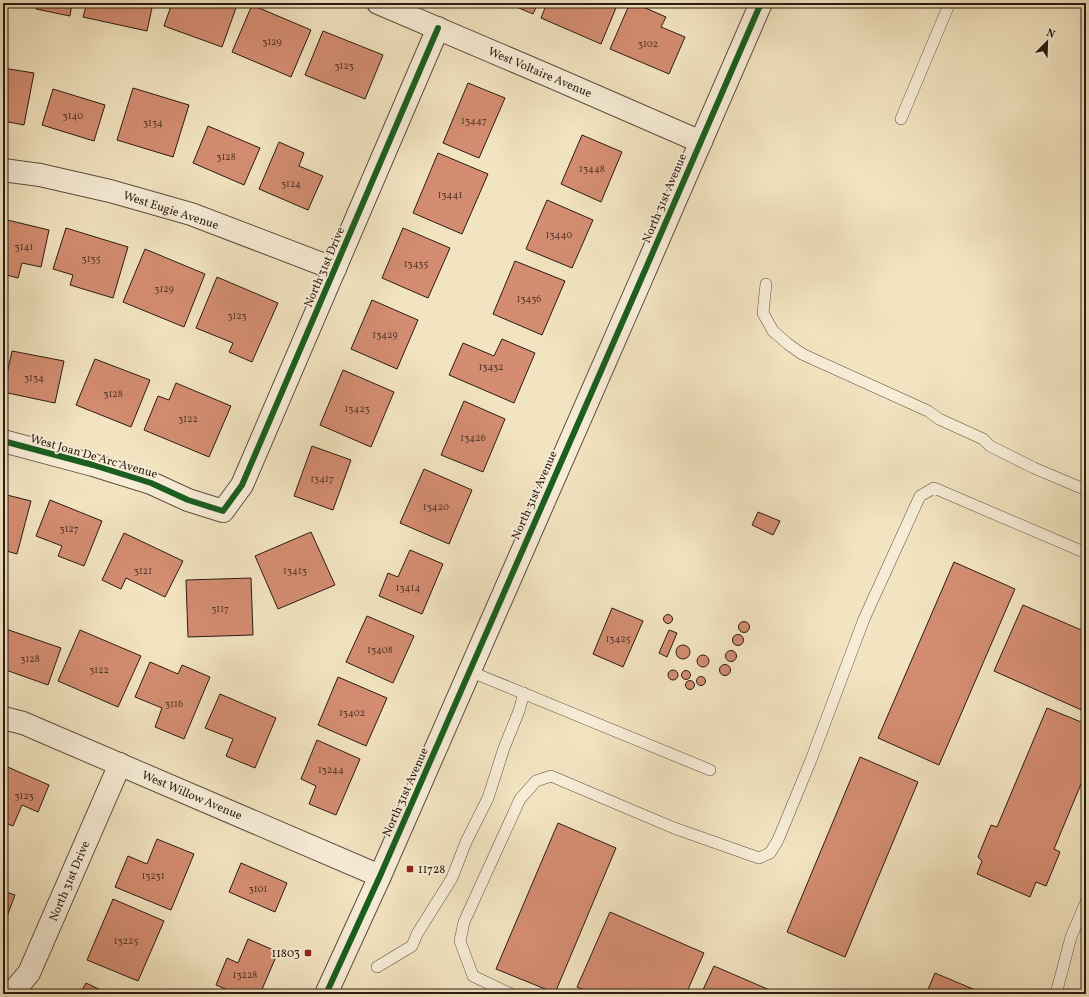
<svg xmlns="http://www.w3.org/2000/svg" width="1089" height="997" viewBox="0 0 1089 997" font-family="Vollkorn,serif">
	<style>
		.building { fill: #d48d72; stroke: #2a1b12 }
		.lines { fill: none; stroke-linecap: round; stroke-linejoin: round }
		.service-casing { stroke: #5c4d3e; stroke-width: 12 }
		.minor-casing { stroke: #5c4d3e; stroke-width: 24 }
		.tertiary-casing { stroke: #5c4d3e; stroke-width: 24 }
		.service { stroke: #f7edd7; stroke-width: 11 }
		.minor { stroke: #f7edd7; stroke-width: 22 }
		.tertiary { stroke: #f7edd7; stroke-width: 22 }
		.cycleway-casing { stroke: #f7edd7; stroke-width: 8 }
		.cycleway { stroke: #1b5e20; stroke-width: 6 }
		.poi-dot { fill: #8f2418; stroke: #f7edd7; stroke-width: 1.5 }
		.labels { text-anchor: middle; stroke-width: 3.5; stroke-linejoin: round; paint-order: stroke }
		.number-label { font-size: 10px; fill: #54382a }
		.street-label { font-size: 12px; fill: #2a1b12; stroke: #f7edd7 }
		.poi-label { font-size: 12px; fill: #2a1b12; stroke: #f7edd7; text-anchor: start }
	</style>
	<rect width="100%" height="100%" fill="#f3e4c1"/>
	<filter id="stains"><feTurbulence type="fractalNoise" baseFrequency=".005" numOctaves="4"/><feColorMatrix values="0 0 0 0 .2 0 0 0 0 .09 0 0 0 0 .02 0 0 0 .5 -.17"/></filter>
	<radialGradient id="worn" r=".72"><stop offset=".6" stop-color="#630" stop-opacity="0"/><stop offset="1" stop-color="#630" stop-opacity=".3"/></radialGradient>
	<g class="building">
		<polygon points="37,3 72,3 70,16 36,9"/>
		<polygon points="87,3 153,3 147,31 83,17"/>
		<polygon points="172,3 232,3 237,5 222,47 164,26"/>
		<polygon points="507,3 538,3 533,14"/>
		<polygon points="547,3 618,3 601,44 541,18"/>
		<polygon points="630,3 634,3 666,17 661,27 685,37 669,74 610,49"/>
		<polygon points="252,5 311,30 291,77 232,52"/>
		<polygon points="323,31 383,55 365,99 305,75"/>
		<polygon points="3,68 34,73 24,125 3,121"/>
		<polygon points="468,83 505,98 479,158 443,143"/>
		<polygon points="133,88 189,105 173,157 117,140"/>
		<polygon points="53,89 105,105 94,141 42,125"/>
		<polygon points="208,126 260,148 244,185 193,163"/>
		<polygon points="582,135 622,152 601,202 561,184"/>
		<polygon points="279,142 304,153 299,166 323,176 308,210 259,189"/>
		<polygon points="438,153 488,174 462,234 413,213"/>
		<polygon points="547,200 593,220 572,268 526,249"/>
		<polygon points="3,219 49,230 41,267 22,263 18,278 3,274"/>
		<polygon points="66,228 128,247 113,298 70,285 73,275 53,269"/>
		<polygon points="403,228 450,248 428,298 382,278"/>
		<polygon points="145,249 205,274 184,327 123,302"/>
		<polygon points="515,261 565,281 542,335 493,314"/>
		<polygon points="217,277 278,303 252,362 229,352 233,343 196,328"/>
		<polygon points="372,300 418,320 397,369 351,349"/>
		<polygon points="502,339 535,353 514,403 449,375 463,343 494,356"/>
		<polygon points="12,351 64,361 55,403 3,392"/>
		<polygon points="95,359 150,380 131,427 76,405"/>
		<polygon points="343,370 394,392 371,447 320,425"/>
		<polygon points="176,383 231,406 209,457 144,430 158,396 169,400"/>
		<polygon points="464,401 505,419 483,472 441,455"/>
		<polygon points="312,446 351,460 333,510 294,496"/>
		<polygon points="424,469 472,490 449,544 400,523"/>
		<polygon points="3,494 31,501 17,554 3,550"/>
		<polygon points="50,500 102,521 84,566 58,556 62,546 36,536"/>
		<polygon points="758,512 780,521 773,535 752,525"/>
		<polygon points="311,532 335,585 278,609 255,556"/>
		<polygon points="124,533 183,561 165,597 126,578 121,589 102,580"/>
		<polygon points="410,550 443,564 422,614 379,596 388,573 398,577"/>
		<polygon points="954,562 1015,589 939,765 878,738"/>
		<polygon points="251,578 253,635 188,637 186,580"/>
		<polygon points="1023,605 1086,632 1086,712 994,671"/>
		<polygon points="612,608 643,621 623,667 593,654"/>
		<circle cx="668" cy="619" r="4.5"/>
		<polygon points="367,616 414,636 393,683 346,662"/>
		<circle cx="744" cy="627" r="5.5"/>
		<polygon points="3,628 61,648 48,685 3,669"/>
		<polygon points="80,630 141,656 118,707 58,681"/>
		<polygon points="669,630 677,633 667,657 659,653"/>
		<circle cx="738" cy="640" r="5.5"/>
		<circle cx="683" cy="652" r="7"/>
		<circle cx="731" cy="656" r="5.5"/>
		<circle cx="703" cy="661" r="6"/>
		<polygon points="150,662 178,674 182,665 210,677 184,739 155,727 162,708 135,697"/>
		<circle cx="725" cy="670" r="5.5"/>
		<circle cx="673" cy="675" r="5"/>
		<circle cx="686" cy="675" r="4.5"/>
		<circle cx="701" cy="681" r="4.5"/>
		<polygon points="338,677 387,698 366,746 318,725"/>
		<circle cx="690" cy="685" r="4.5"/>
		<polygon points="220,694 276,718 255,768 226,756 233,739 205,728"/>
		<polygon points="1047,708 1086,724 1086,772 1054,849 1060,852 1046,886 1036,882 1030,897 977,874 982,861 978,857 991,825 997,827"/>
		<polygon points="317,740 360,759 336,815 309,804 316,786 301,779"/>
		<polygon points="860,757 918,782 845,957 787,932"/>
		<polygon points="3,765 49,785 38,812 22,805 13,826 3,822"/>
		<polygon points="558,823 616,848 555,993 496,969"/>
		<polygon points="157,839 194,854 171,910 115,887 128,856 147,864"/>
		<polygon points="241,863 287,883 275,912 229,892"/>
		<polygon points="3,891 15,895 3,927"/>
		<polygon points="113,899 164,921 138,981 87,960"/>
		<polygon points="610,912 704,953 686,994 593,994 577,987"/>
		<polygon points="248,939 278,952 260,994 237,994 216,985 227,958 238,963"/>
		<polygon points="714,966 779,994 701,994"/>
		<polygon points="935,973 985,994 926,994"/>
		<polygon points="86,983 109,994 80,994"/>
	</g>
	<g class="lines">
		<defs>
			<g id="service">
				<polyline points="901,119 948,7"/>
				<polyline points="766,284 763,313 773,331 788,344 802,354 928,411 939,419 983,439 990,446 1034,468 1086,490"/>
				<polyline points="469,671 710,770"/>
				<polyline points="377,967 412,946 417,934 452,878 466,842 488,798 504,748 519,711 524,693"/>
				<polyline points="511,994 473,976 460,941 464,922 520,799 536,781 551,776 674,828 759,858 770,853 778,840 811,760 864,619 920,496 934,488 1086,553"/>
				<polyline points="1056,994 1071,937 1086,902"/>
			</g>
			<g id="minor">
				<polyline points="378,3 554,78 701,142"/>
				<polyline points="3,170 40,175 110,191 191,214 335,269"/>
				<polyline points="3,441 93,465 151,483 188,500 223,511 242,485 438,28"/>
				<polyline points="3,718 23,723 380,876"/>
				<polyline points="11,994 29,973 120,764"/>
			</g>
			<polyline id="tertiary" points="326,994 380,876 636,291 761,3"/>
		</defs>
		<use href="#service" class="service-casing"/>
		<use href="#minor" class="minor-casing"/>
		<use href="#tertiary" class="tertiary-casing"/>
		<use href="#service" class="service"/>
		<use href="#minor" class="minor"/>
		<use href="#tertiary" class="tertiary"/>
		<defs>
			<g id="cycleway">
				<polyline points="3,441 93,465 151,483 188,500 223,511 242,485 438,28"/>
				<polyline points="326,994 380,876 636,291 761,3"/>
			</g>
		</defs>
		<use href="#cycleway" class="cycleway-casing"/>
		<use href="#cycleway" class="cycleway"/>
	</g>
	<g class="poi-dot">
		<rect x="406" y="865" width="8" height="8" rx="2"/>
		<rect x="304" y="949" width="8" height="8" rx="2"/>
	</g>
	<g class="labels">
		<g class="number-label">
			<text x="272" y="45">3129</text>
			<text x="648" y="47">3102</text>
			<text x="344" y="69">3123</text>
			<text x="73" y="119">3140</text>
			<text x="474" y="124">13447</text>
			<text x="153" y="126">3134</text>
			<text x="226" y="160">3128</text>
			<text x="592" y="172">13448</text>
			<text x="291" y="187">3124</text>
			<text x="450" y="198">13441</text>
			<text x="559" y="238">13440</text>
			<text x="24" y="250">3141</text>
			<text x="91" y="262">3135</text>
			<text x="416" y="267">13435</text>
			<text x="164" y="292">3129</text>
			<text x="529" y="302">13436</text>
			<text x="237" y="319">3123</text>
			<text x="385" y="338">13429</text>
			<text x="491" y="370">13432</text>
			<text x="34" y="381">3134</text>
			<text x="113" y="397">3128</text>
			<text x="357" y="412">13423</text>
			<text x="188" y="422">3122</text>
			<text x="473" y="441">13426</text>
			<text x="322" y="482">13417</text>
			<text x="436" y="510">13420</text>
			<text x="69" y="532">3127</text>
			<text x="143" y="574">3121</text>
			<text x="295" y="574">13413</text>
			<text x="408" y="591">13414</text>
			<text x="220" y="612">3117</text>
			<text x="618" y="642">13425</text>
			<text x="380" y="653">13408</text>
			<text x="30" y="662">3128</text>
			<text x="99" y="673">3122</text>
			<text x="174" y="707">3116</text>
			<text x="352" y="716">13402</text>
			<text x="331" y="773">13244</text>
			<text x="24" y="799">3123</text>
			<text x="153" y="879">13231</text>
			<text x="258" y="892">3101</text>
			<text x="126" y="944">13225</text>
			<text x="245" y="978">13228</text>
		</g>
		<g class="street-label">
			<text transform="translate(540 72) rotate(23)" y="4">West Voltaire Avenue</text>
			<text transform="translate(664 198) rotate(-67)" y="4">North 31st Avenue</text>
			<text transform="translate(171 210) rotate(18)" y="4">West Eugie Avenue</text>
			<text transform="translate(324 267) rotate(-67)" y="4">North 31st Drive</text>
			<text transform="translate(94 456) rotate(16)" y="4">West Joan De Arc Avenue</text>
			<text transform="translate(534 495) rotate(-66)" y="4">North 31st Avenue</text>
			<text transform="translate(405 792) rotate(-66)" y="4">North 31st Avenue</text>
			<text transform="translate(192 795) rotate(23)" y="4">West Willow Avenue</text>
			<text transform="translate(69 881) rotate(-67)" y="4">North 31st Drive</text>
		</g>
		<g class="poi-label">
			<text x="418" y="873">11728</text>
			<text x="300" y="957" text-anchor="end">11803</text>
		</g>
	</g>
	<rect width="1089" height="997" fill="none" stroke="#f3e4c1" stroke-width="16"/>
	<rect x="4" y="4" width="1081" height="989" fill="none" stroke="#2a1b12" stroke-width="2"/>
	<rect x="8" y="8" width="1073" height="981" fill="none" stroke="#2a1b12"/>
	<g transform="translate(1047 42) rotate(23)" stroke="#f7edd7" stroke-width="3" paint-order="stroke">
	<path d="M0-3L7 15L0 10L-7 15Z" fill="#2a1b12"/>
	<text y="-6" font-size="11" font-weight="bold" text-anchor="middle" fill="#2a1b12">N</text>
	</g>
	<rect width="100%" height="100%" filter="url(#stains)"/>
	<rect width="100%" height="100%" fill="url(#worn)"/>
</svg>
